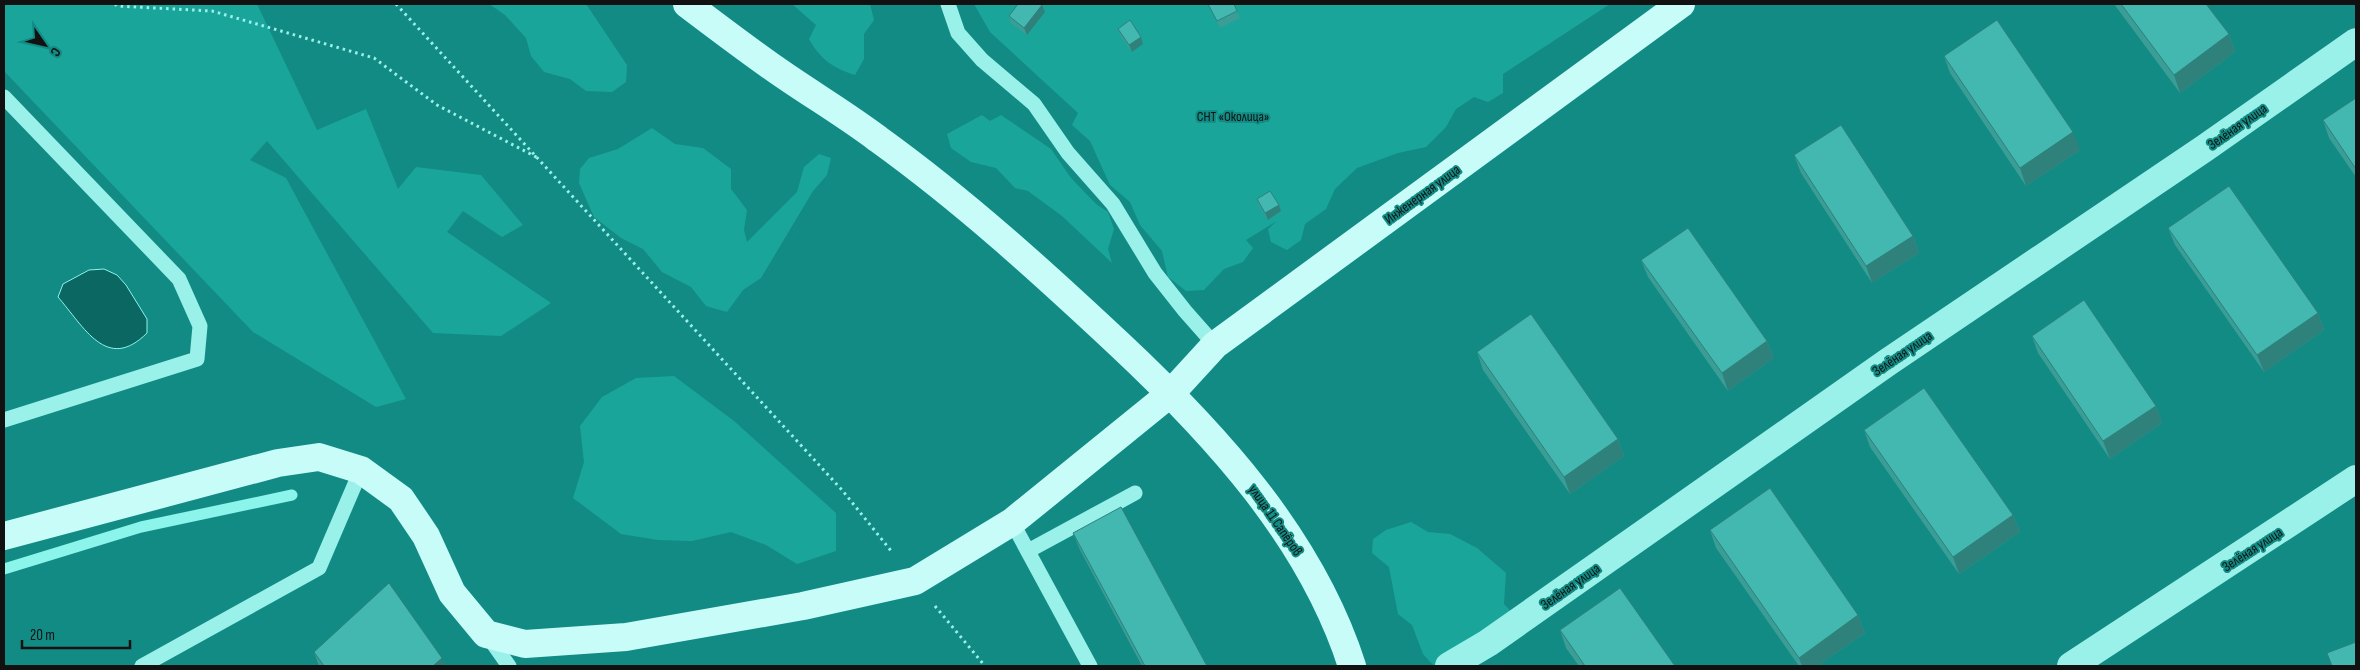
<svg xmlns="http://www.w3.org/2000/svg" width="2360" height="670" viewBox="0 0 2360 670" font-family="'Sofia Sans Condensed',sans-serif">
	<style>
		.green { fill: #1aa59b }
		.water { fill: #0b6762; stroke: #8bf4eb }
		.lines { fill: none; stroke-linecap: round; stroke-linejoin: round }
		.stream { stroke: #8bf4eb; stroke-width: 11 }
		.path { stroke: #99f1ea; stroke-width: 3; stroke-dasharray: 2.5 4; stroke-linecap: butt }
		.lane { stroke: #99f1ea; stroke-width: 15 }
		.street { stroke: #99f1ea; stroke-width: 28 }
		.secondary { stroke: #c8fcf9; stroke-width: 28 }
		.wall { fill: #3a9e97 }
		.shaded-wall { fill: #2f817b }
		.building { fill: #43b8b0; stroke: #2f817b }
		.labels { text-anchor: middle; stroke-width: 4; stroke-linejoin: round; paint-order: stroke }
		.park-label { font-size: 14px; fill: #111; stroke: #128b84 }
		.street-label { font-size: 14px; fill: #111; stroke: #128b84 }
	</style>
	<rect width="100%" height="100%" fill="#128b84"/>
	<g class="green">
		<polygon points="4,4 257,4 317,130 366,109 398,189 416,167 481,175 523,225 502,237 463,211 447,232 551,303 501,336 433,333 267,141 250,160 286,178 406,399 376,407 253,332 4,71"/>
		<polygon points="489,4 586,4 627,65 626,82 612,92 586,91 570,79 544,72 531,56 526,38 505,15"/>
		<path d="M 792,4 L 870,4 L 874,20 L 864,34 L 864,59 L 855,75 C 833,68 820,59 809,39 L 816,25 Z"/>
		<polygon points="974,4 1610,4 1503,74 1503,93 1488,102 1474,97 1456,109 1446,127 1426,147 1398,153 1357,168 1335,189 1326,209 1305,224 1301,240 1287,250 1271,242 1268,229 1277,221 1246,240 1253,248 1243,262 1224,269 1204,290 1186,291 1168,277 1162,251 1140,225 1130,202 1110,185 1090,141 1072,125 1078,113 990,32"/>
		<polygon points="982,115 990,121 1001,115 1051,149 1071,178 1096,204 1108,212 1114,229 1108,249 1112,263 1062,216 1028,191 1015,188 996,168 971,162 951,148 947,134"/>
		<polygon points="652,128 675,144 703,148 731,169 731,189 747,210 744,230 747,242 797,192 804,167 819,154 831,158 827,175 813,191 761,278 743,290 727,312 706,306 691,287 662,272 643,249 621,238 594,217 579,183 580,169 589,158 618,149"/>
		<polygon points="674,376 734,421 836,513 836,551 797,564 766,545 731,532 692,541 658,540 621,534 573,498 584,462 580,426 602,397 636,378"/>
		<polygon points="1411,522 1428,532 1450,534 1477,548 1506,573 1504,604 1518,619 1468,666 1434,666 1423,654 1412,625 1398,614 1389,567 1372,553 1373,539 1386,530"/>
	</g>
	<path class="water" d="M 104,269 L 117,275 L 126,285 L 147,319 L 147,333 C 107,373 84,327 58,297 L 63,284 L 89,270 Z"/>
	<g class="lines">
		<polyline class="stream" points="4,569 141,527 292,495"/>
		<g class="path">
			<polyline points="115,4 117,6 212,11 374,58 437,105 540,159"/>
			<polyline points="396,4 842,490 892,552"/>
			<polyline points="935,606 985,666"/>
		</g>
		<g class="lane">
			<polyline points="948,4 958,33 982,60 1034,104 1068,153 1113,204 1155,273 1185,311 1215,345"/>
			<polyline points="4,97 179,279 200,326 197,359 4,420"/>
			<polyline points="1012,522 1090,666"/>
			<polyline points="1028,551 1135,493"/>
			<polyline points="487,635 509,666"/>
			<polyline points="142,666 319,568 361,470"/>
		</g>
		<g class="street">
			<polyline points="1449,666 1488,643 1888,362 2205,148 2356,42"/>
			<polyline points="2071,666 2356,479"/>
		</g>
		<g class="secondary">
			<path d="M 687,4 C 716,26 745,48 775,69 C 809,93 845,114 878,139 C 964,201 1042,272 1119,344 C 1215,434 1311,538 1352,666"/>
			<polyline points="4,536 278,463 319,457 361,470 401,499 426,536 452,593 486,634 525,644 626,637 803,606 915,581 1012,522 1171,393 1215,345 1681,4"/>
		</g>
	</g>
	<g class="wall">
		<polygon points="1208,4 1237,11 1240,18 1220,28"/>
		<polygon points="2114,4 2206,4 2229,34 2235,52 2180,93"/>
		<polygon points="1045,12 1027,35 1011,23 1009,16"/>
		<polygon points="1118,29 1141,37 1143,44 1132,52 1120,35"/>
		<polygon points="1944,56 2080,150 2026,186 1950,73"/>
		<polygon points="2356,98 2356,177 2329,138 2323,120"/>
		<polygon points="1794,155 1913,236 1919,253 1872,283 1801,173"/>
		<polygon points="1257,199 1279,205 1281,211 1268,220 1259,206"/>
		<polygon points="2168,228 2318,313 2324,330 2264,372 2175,245"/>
		<polygon points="1641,260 1767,341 1774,358 1728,391 1648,277"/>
		<polygon points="2032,336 2156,406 2162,423 2110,459 2038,353"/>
		<polygon points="1477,352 1618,439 1624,456 1570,494 1483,370"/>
		<polygon points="1864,430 2013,515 2020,532 1959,574 1870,447"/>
		<polygon points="1710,530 1858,615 1865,633 1817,666 1799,666 1716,548"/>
		<polygon points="1073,533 1207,666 1142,666 1080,550"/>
		<polygon points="1560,630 1675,666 1579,666 1566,648"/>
		<polygon points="314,652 445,666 319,666"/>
	</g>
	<g class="shaded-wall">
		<polygon points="1042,5 1045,12 1027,35 1024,28"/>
		<polygon points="2229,34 2235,52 2180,93 2174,75"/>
		<polygon points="1141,37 1143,44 1132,52 1129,45"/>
		<polygon points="2073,132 2080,150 2026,186 2020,168"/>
		<polygon points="1279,205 1281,211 1268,220 1265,213"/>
		<polygon points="1913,236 1919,253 1872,283 1866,266"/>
		<polygon points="2318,313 2324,330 2264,372 2257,355"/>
		<polygon points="1767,341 1774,358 1728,391 1722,373"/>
		<polygon points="2156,406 2162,423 2110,459 2103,441"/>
		<polygon points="1618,439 1624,456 1570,494 1564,477"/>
		<polygon points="2013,515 2020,532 1959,574 1953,557"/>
		<polygon points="1858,615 1865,633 1817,666 1802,666 1799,658"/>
		<polygon points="442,658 445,666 433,666"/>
	</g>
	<g class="building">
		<polygon points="1018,4 1041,4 1042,5 1024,28 1009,16"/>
		<polygon points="1208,4 1234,4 1237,11 1217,21"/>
		<polygon points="2121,4 2206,4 2229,34 2174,75"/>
		<polygon points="1130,20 1141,37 1129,45 1118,29"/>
		<polygon points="1997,20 2073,132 2020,168 1944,56"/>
		<polygon points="2356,98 2356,169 2323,120"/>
		<polygon points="1841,125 1913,236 1866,266 1794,155"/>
		<polygon points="2229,186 2318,313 2257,355 2168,228"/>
		<polygon points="1270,191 1279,205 1265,213 1257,199"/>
		<polygon points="1688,228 1767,341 1722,373 1641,260"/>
		<polygon points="2084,300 2156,406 2103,441 2032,336"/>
		<polygon points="1531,314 1618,439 1564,477 1477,352"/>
		<polygon points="1924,388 2013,515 1953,557 1864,430"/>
		<polygon points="1770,488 1858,615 1799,658 1710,530"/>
		<polygon points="1121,507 1207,666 1145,666 1073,533"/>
		<polygon points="389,583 442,658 433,666 324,666 314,652"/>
		<polygon points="1620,588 1675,666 1585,666 1560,630"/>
		<polygon points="2356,642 2356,666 2332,666 2327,653"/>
	</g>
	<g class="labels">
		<g class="park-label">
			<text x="1233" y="121">СНТ «Околица»</text>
		</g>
		<g class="street-label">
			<text transform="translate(2237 126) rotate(-35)" y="5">Зелёная улица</text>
			<text transform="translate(1422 194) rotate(-36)" y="5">Инженерная улица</text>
			<text transform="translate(1902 353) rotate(-34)" y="5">Зелёная улица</text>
			<text transform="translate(1276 520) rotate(55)" y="5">улица 11 Сапёров</text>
			<text transform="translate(2252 549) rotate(-33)" y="5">Зелёная улица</text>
			<text transform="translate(1570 586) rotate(-35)" y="5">Зелёная улица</text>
		</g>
	</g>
	<rect width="2360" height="670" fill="none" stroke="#111111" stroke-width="10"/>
	<g transform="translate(45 45) rotate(124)" stroke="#128b84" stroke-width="4" paint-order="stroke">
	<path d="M0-4L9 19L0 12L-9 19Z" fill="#111111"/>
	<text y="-8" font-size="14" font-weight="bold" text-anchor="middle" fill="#111111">С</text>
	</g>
	<path d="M22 640v8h108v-8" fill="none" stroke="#111111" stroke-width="2.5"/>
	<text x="30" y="640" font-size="15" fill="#111111" stroke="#128b84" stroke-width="4" paint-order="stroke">20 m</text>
</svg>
